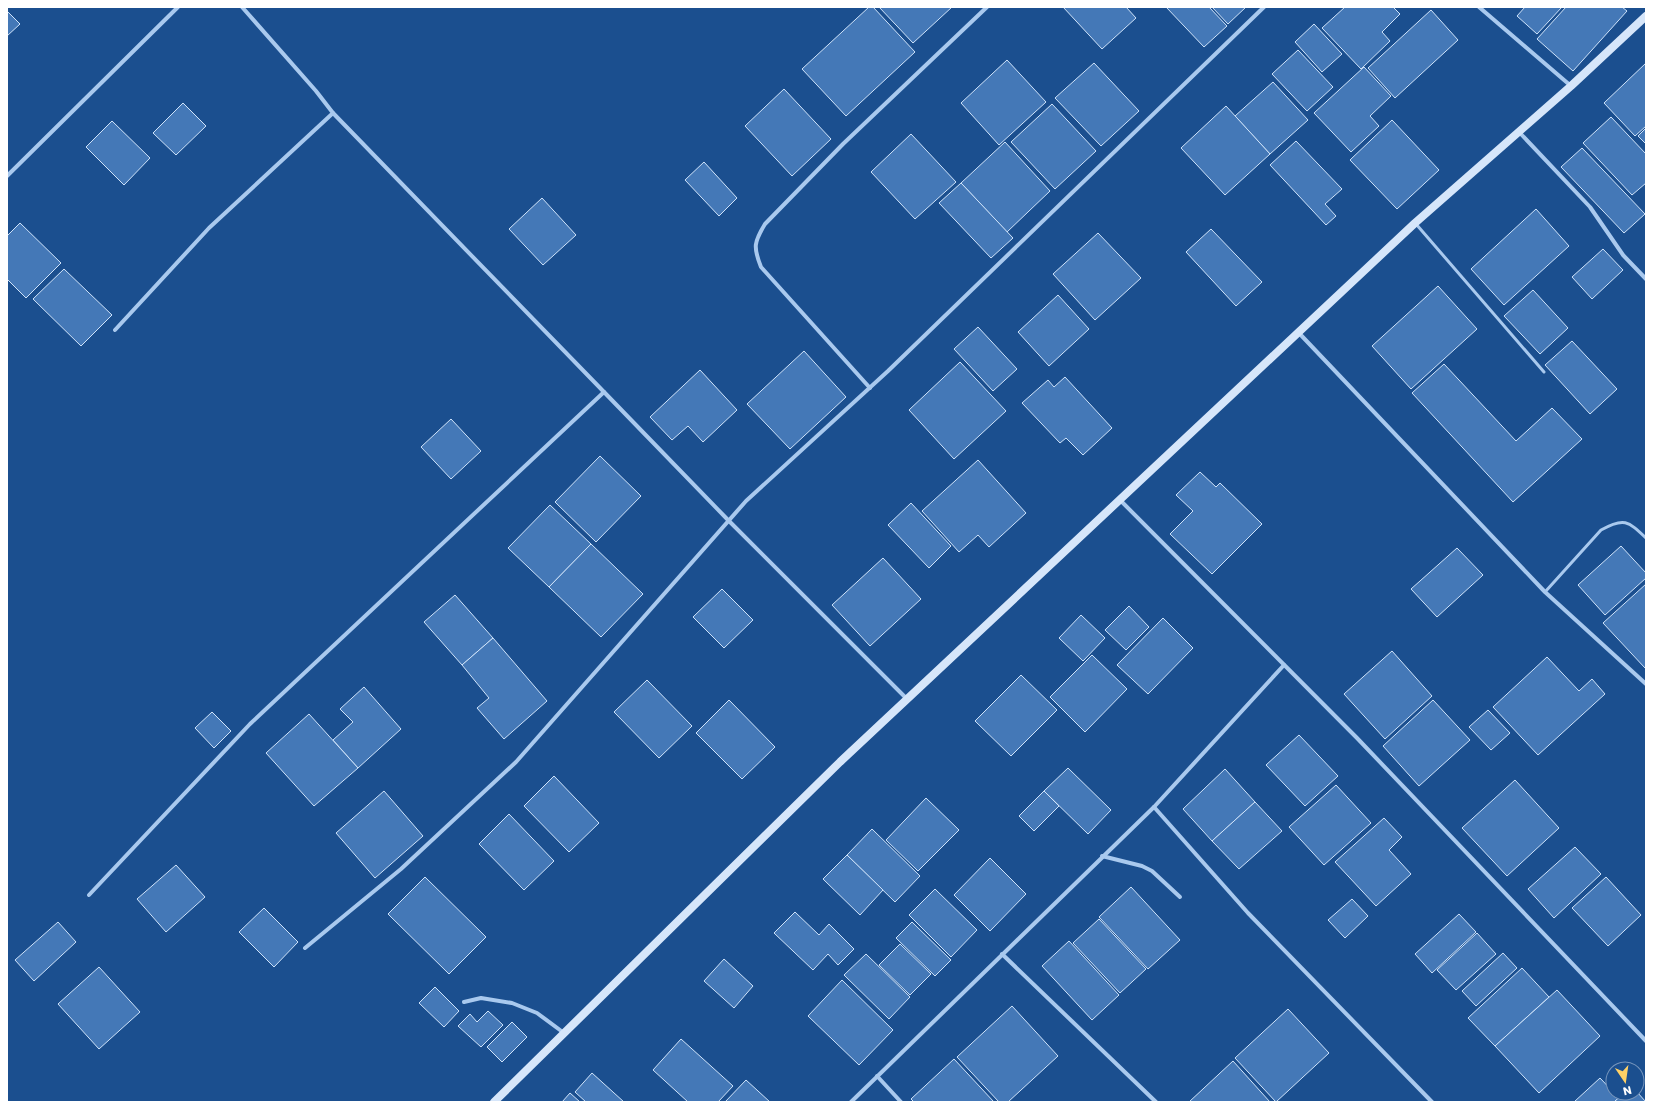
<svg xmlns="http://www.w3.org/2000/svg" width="1653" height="1109" viewBox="0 0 1653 1109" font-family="Poppins,sans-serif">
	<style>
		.building { fill: #4478b7; stroke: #cfe3fa }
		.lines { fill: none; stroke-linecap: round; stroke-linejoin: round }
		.lane { stroke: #a9c9ee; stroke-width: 3 }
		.street { stroke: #a9c9ee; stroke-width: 4 }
		.secondary { stroke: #d6e6fa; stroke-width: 8 }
	</style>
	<rect width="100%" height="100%" fill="#1b4f8f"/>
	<g class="building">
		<polygon points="869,7 873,7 915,52 846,116 802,69"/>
		<polygon points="879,7 952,7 913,43"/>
		<polygon points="1063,7 1126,7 1136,18 1102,49"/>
		<polygon points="1166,7 1209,7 1227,26 1204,47"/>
		<polygon points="1212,7 1246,7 1228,24"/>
		<polygon points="1345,7 1393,7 1400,14 1382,32 1390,41 1361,69 1322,28"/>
		<polygon points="1525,7 1562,7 1537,34 1517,16"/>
		<polygon points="1566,7 1622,7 1627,11 1573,71 1537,39"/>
		<polygon points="1431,10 1458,40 1395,98 1368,68"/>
		<polygon points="7,11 20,24 7,36"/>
		<polygon points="1314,24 1342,54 1322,72 1295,42"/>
		<polygon points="1298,50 1333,87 1307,111 1272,74"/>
		<polygon points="1007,60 1046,102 999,145 961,103"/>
		<polygon points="1094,63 1139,111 1101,146 1055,98"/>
		<polygon points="1646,63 1646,126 1635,136 1604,103"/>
		<polygon points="1364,67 1391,96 1370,116 1379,126 1351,152 1314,113"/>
		<polygon points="1273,82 1308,120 1270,154 1235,116"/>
		<polygon points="784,89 831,139 792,176 745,126"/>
		<polygon points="183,103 206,126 176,155 153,133"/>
		<polygon points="1052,104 1096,151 1055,189 1011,142"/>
		<polygon points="1226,106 1270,154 1225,195 1181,148"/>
		<polygon points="1611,117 1646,154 1646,183 1632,195 1583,143"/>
		<polygon points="1392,120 1439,170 1397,209 1350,160"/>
		<polygon points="112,121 150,158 124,185 86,147"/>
		<polygon points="1646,128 1646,144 1638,136"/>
		<polygon points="911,134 956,182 915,219 871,172"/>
		<polygon points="1296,141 1342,189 1325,204 1336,216 1326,225 1270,165"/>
		<polygon points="1005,142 1050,191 1007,232 961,183"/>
		<polygon points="1582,148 1645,214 1624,233 1561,167"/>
		<polygon points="704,162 737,198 719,216 685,180"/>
		<polygon points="961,183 1013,238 991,258 939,203"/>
		<polygon points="542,198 576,235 543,265 509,229"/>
		<polygon points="1536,209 1569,246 1504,305 1471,269"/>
		<polygon points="20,223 61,263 26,298 7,279 7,236"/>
		<polygon points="1211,229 1262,282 1236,306 1186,252"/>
		<polygon points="1098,233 1141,278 1095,320 1053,274"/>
		<polygon points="1603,249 1623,270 1592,299 1572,277"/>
		<polygon points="64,269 112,315 81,346 33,299"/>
		<polygon points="1438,286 1477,329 1411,389 1372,346"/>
		<polygon points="1533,290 1568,328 1540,354 1504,316"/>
		<polygon points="1058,295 1089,329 1049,366 1018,332"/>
		<polygon points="978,327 1017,369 993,391 954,349"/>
		<polygon points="1572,341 1617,389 1590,414 1545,365"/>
		<polygon points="804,351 846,397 790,449 747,404"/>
		<polygon points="960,362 1006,411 954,459 909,410"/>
		<polygon points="1444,364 1516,441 1552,408 1582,439 1513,502 1412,393"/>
		<polygon points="700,370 737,410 703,442 688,426 672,440 650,417"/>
		<polygon points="1065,377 1112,428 1083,455 1066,438 1060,443 1022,403 1048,380 1054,387"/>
		<polygon points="451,419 481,451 451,479 421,447"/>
		<polygon points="600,456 641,496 596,542 555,502"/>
		<polygon points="978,460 1026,513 989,547 978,535 959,552 922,511"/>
		<polygon points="1200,472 1216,487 1220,483 1262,524 1212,574 1170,534 1193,511 1176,495"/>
		<polygon points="911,503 951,546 929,568 888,525"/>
		<polygon points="550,505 591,544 549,587 508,548"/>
		<polygon points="591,544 643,594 601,637 549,587"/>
		<polygon points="1621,546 1646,573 1646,578 1605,615 1578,585"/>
		<polygon points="1457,548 1483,575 1437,617 1411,589"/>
		<polygon points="883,558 921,599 870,646 832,605"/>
		<polygon points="1646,584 1646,668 1645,668 1603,623"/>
		<polygon points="722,589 753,620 724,648 693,617"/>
		<polygon points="455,595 493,638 462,665 424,622"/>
		<polygon points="1129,606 1149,627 1126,650 1105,630"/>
		<polygon points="1081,615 1105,638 1083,661 1059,638"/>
		<polygon points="1163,618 1193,648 1148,694 1117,665"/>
		<polygon points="493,638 547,701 504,739 477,708 489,698 462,665"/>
		<polygon points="1392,651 1432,696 1385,739 1344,694"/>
		<polygon points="1092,655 1127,689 1085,732 1050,697"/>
		<polygon points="1547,657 1579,691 1592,679 1605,694 1538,755 1493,707"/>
		<polygon points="1021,675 1057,710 1011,756 975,721"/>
		<polygon points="647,680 692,726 659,758 614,712"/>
		<polygon points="364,687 401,729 358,768 333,740 353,722 340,709"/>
		<polygon points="729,700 775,747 742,779 696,733"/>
		<polygon points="1433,700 1470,740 1419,786 1383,746"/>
		<polygon points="1488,710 1510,733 1491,750 1469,727"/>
		<polygon points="212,712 231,731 214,748 195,728"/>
		<polygon points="309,714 358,768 314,806 266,753"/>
		<polygon points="1299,735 1338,776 1305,806 1266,765"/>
		<polygon points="1068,768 1111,810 1088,834 1044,791"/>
		<polygon points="1225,769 1255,802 1212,841 1183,809"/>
		<polygon points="554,776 599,823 569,852 524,806"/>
		<polygon points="1515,780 1559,828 1507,876 1462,828"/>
		<polygon points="1336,785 1371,823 1324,865 1289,827"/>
		<polygon points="384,791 423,836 375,878 336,833"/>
		<polygon points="1044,791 1059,806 1034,831 1019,816"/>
		<polygon points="926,798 959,830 918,871 886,840"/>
		<polygon points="1255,802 1282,831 1239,869 1212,841"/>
		<polygon points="509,814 554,861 524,890 479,844"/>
		<polygon points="1384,818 1402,837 1389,850 1411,874 1376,906 1335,862"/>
		<polygon points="872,829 920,876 895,902 847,855"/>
		<polygon points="1575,847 1601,874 1554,918 1528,889"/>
		<polygon points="847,855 883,890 860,915 823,879"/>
		<polygon points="990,858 1026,894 990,931 954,895"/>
		<polygon points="176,865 205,897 166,932 137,899"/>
		<polygon points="425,877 486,937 449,974 388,914"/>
		<polygon points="1606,877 1641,915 1608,946 1572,908"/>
		<polygon points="1131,887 1180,940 1148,969 1099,917"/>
		<polygon points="935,889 977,930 951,957 909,915"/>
		<polygon points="1352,899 1368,916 1345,938 1328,920"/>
		<polygon points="264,908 298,942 274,967 239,932"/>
		<polygon points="795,912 819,935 829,924 854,949 838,965 828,954 813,970 774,933"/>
		<polygon points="1459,914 1476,932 1432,973 1415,954"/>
		<polygon points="1099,919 1146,969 1120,993 1073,943"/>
		<polygon points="58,922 76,942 34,981 15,960"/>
		<polygon points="912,922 951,960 935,976 896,938"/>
		<polygon points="1477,933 1496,954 1456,990 1437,970"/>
		<polygon points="1069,941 1119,995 1092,1020 1042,966"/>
		<polygon points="900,944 931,974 910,995 879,965"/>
		<polygon points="1503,953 1517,968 1476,1006 1462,991"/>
		<polygon points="866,954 910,997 889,1019 844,975"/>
		<polygon points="724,959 753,986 734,1008 704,981"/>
		<polygon points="99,967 140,1012 99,1049 58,1004"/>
		<polygon points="1522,968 1549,997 1495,1046 1468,1018"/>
		<polygon points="842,980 893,1030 859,1065 808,1016"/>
		<polygon points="435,987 459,1011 444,1027 419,1003"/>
		<polygon points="1557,990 1600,1036 1539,1093 1495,1046"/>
		<polygon points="1012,1006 1058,1056 1008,1102 999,1102 957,1057"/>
		<polygon points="1288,1009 1329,1053 1276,1102 1235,1058"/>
		<polygon points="488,1011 503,1025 481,1047 458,1026 470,1014 477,1022"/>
		<polygon points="512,1022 527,1037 502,1062 487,1047"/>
		<polygon points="681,1039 733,1086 718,1102 688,1102 653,1070"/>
		<polygon points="954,1059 994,1102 914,1102 911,1099"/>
		<polygon points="1233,1061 1270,1102 1189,1102"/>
		<polygon points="592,1073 624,1102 586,1102 575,1092"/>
		<polygon points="1600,1078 1619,1098 1614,1102 1574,1102"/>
		<polygon points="746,1080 770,1102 725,1102"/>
		<polygon points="1637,1092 1646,1102 1614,1102 1624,1093"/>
		<polygon points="570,1093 580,1102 562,1102"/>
	</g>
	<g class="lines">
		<g class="lane">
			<polyline points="1416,224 1544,372"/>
			<path d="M 1545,592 L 1601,530 C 1624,517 1628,521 1646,538"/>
		</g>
		<g class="street">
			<polyline points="1479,7 1571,86"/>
			<polyline points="333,113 604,392"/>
			<polyline points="1519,132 1590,207 1623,255 1646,279"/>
			<polyline points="7,176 178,7"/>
			<polyline points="115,330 209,228 333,113 316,91 242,7"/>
			<polyline points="1298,332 1545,592 1646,684"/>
			<path d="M 870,388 L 761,267 C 753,247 754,242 765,224 L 843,144 L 987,7"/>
			<polyline points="1120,500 1357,738 1646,1041"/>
			<polyline points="1154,807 1248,913 1432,1102"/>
			<polyline points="1102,856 1142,866 1152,871 1180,897"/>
			<polyline points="89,895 250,724 604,392 729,521 907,699"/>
			<polyline points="305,948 401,869 516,762 746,501 888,371 1264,7"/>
			<polyline points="1002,954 1156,1102"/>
			<polyline points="464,1002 481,998 512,1003 537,1013 564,1033"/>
			<polyline points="877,1076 901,1102"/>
			<polyline points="851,1102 1154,807 1284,665"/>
		</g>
		<polyline class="secondary" points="494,1102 840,762 1415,223 1571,86 1646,16"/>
	</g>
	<rect width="1653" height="1109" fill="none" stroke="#ffffff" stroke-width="16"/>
	<g transform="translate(1625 1081) rotate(167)"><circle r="19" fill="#1b4f8f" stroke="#7695bc"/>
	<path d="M0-3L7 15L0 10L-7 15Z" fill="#ffd166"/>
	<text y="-6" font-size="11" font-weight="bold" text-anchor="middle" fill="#ffffff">N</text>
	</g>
</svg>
